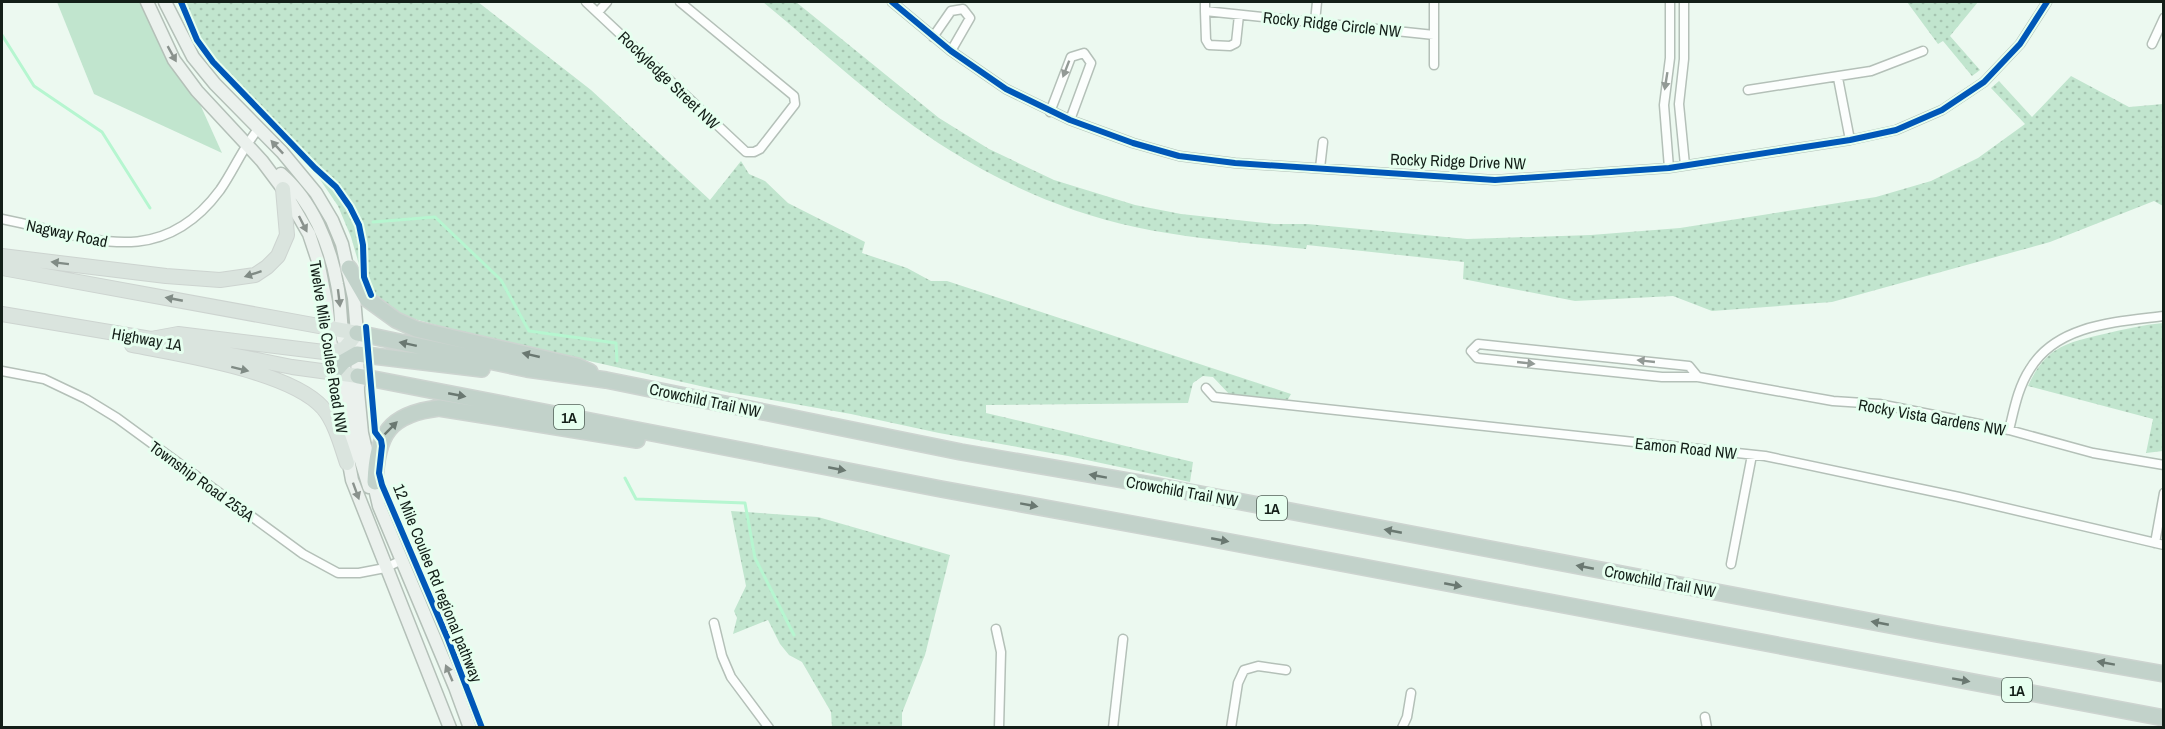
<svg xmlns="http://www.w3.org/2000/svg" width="2165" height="729" font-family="'Archivo Narrow',sans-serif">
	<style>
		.grass { fill: #c1e5ce }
		.park { fill: url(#park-dots) }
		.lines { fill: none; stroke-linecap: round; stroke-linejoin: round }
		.stream { stroke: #b6f6d0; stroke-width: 3 }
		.street-casing { stroke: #b4c0b8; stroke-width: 11 }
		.secondary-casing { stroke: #b4c0b8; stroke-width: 15 }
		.primary-casing { stroke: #cdd4d0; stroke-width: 16 }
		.highway-casing { stroke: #cdd4d0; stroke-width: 18 }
		.street { stroke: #fcfefd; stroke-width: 8 }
		.secondary { stroke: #ebf1ed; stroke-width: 12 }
		.primary { stroke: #dae4de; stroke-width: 14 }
		.highway { stroke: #c2d2ca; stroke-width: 15 }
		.cycleway-casing { stroke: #e6ffef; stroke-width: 10 }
		.cycleway { stroke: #0057b8; stroke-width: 6 }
		.oneway { fill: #8a928d }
		.oneway2 { fill: #939a96 }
		.oneway3 { fill: #808b85 }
		.oneway4 { fill: #6a7871 }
		.labels { text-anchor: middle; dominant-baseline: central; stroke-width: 6; stroke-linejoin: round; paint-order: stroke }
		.shield { fill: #e6ffef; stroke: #526258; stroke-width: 1.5 }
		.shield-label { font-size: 15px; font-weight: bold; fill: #131f18 }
		.street-label { font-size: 16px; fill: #131f18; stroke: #e6ffef }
	</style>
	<defs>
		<pattern id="park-dots" width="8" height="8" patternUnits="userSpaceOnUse" patternTransform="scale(1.5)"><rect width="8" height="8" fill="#c1e5ce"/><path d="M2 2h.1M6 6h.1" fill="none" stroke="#a5c4b0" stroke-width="1.8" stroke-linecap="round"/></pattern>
	</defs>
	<rect width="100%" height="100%" fill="#ecf9f0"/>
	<path class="grass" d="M57 2H154L222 153 94 94Z"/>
	<path class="park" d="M176 2H478L591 90 710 200 741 161 749 174 765 181 788 203 865 242 862 253 907 268 931 281H947L1291 394 1287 401 1230 395 1213 377 1203 376 1193 383 1188 403 986 405V413L1193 462 1190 482 1068 456 939 433 851 414 727 392 465 333 400 315 375 297 363 278 351 237 338 206 317 175 293 148 217 73 202 52Z
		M763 2H796L939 118 989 149 1054 180 1135 205 1181 214 1274 224H1307L1467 239 1591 235 1680 228 1876 197 1931 181 1978 158 2025 124 1991 88 1999 81 2032 117 2071 76 2129 107 2163 104V206L2154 201 2050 242 1832 302 1712 311 1673 296 1575 301 1463 279 1464 262 1307 245 1306 249C1249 243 1191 239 1135 227 1070 213 1007 186 951 151 883 109 824 52 763 2Z
		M1907 2H1978L1950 36 1980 70 1972 76 1943 41 1938 44Z
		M2163 323V451L2146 453 2153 419 2028 386C2046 347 2065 343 2104 334 2124 329 2143 325 2163 323Z
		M731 511 818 517 950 555 925 655 902 713V727H832L831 712 802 662 789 655 780 644 768 620 733 634 737 618 734 611 746 586Z"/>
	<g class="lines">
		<path class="stream" d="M2 35 34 86 102 132 150 208
			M373 222 435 217 501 280 529 331 616 343 617 361
			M625 478 636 499 745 503 755 558 794 635"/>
		<g class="street-casing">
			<path id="street" d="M586 2 746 152H754L760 149 795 104 794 96 680 2
				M892 2 951 51 1006 89 1070 120 1133 143 1179 156 1235 163 1495 180 1669 168 1850 140 1896 130 1942 110 1984 82 2020 44 2047 2
				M1205 2V11L1434 35V2
				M1684 2V59L1679 104 1685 165
				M1205 11 1206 40 1209 45 1230 46 1236 43 1239 15
				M598 12 607 2
				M1315 22 1317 2
				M933 37 951 11 963 9 970 18 951 51
				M2152 44 2164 18
				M1434 65V35
				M1838 78 1850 140
				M1748 90 1871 71 1923 51
				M1050 112 1071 57 1084 53 1091 63 1070 120
				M1320 168 1323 142
				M1669 168 1664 105 1670 58V2
				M2 219C85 235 158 274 220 190 234 170 243 147 259 128
				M2 371 44 379 86 399 117 418 303 554 338 573H359L385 568 402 560
				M1698 377 1689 366 1478 344 1471 351 1477 358 1662 377H1698L1833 401 1879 404 2009 430 2093 453 2164 465
				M1206 388 1214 397 1765 456 1959 497 2164 545
				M2009 430C2014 410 2018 387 2030 369 2057 324 2117 322 2164 316
				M2155 543 2164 493
				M1731 564 1752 455
				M714 623 722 656 731 677 769 728
				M996 629 1001 652 999 728
				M1705 717 1707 728
				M1113 728 1123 639
				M1231 728 1238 683 1244 670 1258 666 1286 670
				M1402 728 1407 717 1411 693"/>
		</g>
		<g class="secondary-casing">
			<path id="secondary" d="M147 2 174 60 197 91 262 161 283 189 309 234 318 261 326 302 337 398 352 480 450 728
				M165 2 193 57 215 84 282 152 316 193 332 220 342 244 354 298 357 333 358 392 362 433 379 506 455 687 470 728
				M281 174C312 201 330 244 337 284 341 302 340 321 343 339
				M344 367 357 448 369 487"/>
		</g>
		<g class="primary-casing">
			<path id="primary" d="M2 256 166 276 220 280 255 275 267 267 278 256 287 235 283 189
				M2 268 357 333 345 348 332 353 178 334 151 339
				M2 314 151 339 292 367 358 376
				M132 345C182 355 290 371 323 408 335 422 341 445 347 463"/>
		</g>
		<g class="highway-casing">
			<path id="highway" d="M349 268 367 299 396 320 416 329 454 338 577 366 590 372
				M357 333 527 369 606 380 961 452 1158 486 1937 634 2164 674
				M334 372 343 362 357 354 482 369
				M358 376 941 489 1203 537 2164 718
				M375 482C377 434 389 414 439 408L637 440"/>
		</g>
		<use href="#street" class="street"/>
		<use href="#secondary" class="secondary"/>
		<use href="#primary" class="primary"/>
		<use href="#highway" class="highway"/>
		<g class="cycleway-casing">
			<path id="cycleway" d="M181 2 197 40 213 62 315 168 336 187 350 207 359 225 363 245 364 277 371 295
				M892 2 951 51 1006 89 1070 120 1133 143 1179 156 1235 163 1495 180 1669 168 1850 140 1896 130 1942 110 1984 82 2020 44 2047 2
				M366 327 375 432 381 440 382 446 379 473 382 485 447 637 482 728"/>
		</g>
		<use href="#cycleway" class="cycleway"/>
	</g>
	<defs><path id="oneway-solid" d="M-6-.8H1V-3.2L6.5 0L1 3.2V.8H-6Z" transform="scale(1.5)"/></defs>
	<g class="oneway">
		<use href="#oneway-solid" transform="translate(172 54) rotate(61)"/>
		<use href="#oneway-solid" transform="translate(277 147) rotate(-133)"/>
		<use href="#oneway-solid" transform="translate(303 224) rotate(63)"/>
		<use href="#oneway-solid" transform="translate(339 298) rotate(83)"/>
		<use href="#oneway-solid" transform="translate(356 491) rotate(70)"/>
		<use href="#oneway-solid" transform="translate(449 673) rotate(-113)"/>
	</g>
	<g class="oneway2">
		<use href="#oneway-solid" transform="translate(1066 69) rotate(111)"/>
		<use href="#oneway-solid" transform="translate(1666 81) rotate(99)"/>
		<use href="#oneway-solid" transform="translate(1646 361) rotate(-174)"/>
		<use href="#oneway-solid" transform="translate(1526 363) rotate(6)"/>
	</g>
	<g class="oneway3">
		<use href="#oneway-solid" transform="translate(60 263) rotate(-173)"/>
		<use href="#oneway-solid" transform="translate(253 274) rotate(162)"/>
		<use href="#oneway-solid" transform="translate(174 299) rotate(-169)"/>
		<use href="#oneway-solid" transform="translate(240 369) rotate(14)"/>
	</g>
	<g class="oneway4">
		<use href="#oneway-solid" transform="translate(408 344) rotate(-168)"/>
		<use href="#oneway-solid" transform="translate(531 355) rotate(-167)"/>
		<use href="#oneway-solid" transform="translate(457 395) rotate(11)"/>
		<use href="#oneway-solid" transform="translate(391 428) rotate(-45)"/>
		<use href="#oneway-solid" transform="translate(837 469) rotate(11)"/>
		<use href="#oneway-solid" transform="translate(1098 476) rotate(-170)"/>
		<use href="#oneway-solid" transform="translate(1029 505) rotate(10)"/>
		<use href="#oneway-solid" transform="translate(1393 531) rotate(-169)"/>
		<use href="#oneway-solid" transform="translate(1220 540) rotate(11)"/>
		<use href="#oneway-solid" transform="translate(1585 567) rotate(-169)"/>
		<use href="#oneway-solid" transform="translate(1453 585) rotate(11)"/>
		<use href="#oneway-solid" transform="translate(1880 623) rotate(-169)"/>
		<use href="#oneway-solid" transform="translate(2106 663) rotate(-170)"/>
		<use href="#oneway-solid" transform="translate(1961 680) rotate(10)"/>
	</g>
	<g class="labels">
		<g class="shield">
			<rect x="554" y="405" width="30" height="24" rx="4.5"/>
			<rect x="1257" y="496" width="30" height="24" rx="4.5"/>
			<rect x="2002" y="678" width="30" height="24" rx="4.5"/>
		</g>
		<g class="shield-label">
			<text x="569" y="417">1A</text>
			<text x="1272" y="508">1A</text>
			<text x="2017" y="690">1A</text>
		</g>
		<g class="street-label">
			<text transform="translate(1332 24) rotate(6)">Rocky Ridge Circle NW</text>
			<text transform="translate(669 80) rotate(44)">Rockyledge Street NW</text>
			<text transform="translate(1458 161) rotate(2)">Rocky Ridge Drive NW</text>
			<text transform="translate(67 233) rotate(12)">Nagway Road</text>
			<text transform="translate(147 339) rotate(10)">Highway 1A</text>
			<text transform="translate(329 347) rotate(81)">Twelve Mile Coulee Road NW</text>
			<text transform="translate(705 400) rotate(12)">Crowchild Trail NW</text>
			<text transform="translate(1932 417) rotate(10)">Rocky Vista Gardens NW</text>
			<text transform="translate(1686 448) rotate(6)">Eamon Road NW</text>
			<text transform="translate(202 481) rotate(36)">Township Road 253A</text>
			<text transform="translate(1182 491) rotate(10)">Crowchild Trail NW</text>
			<text transform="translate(1660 581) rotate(11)">Crowchild Trail NW</text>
			<text transform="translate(438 583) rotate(68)">12 Mile Coulee Rd regional pathway</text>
		</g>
	</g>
	<rect width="2165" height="729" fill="none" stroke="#131f18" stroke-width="6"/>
</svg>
